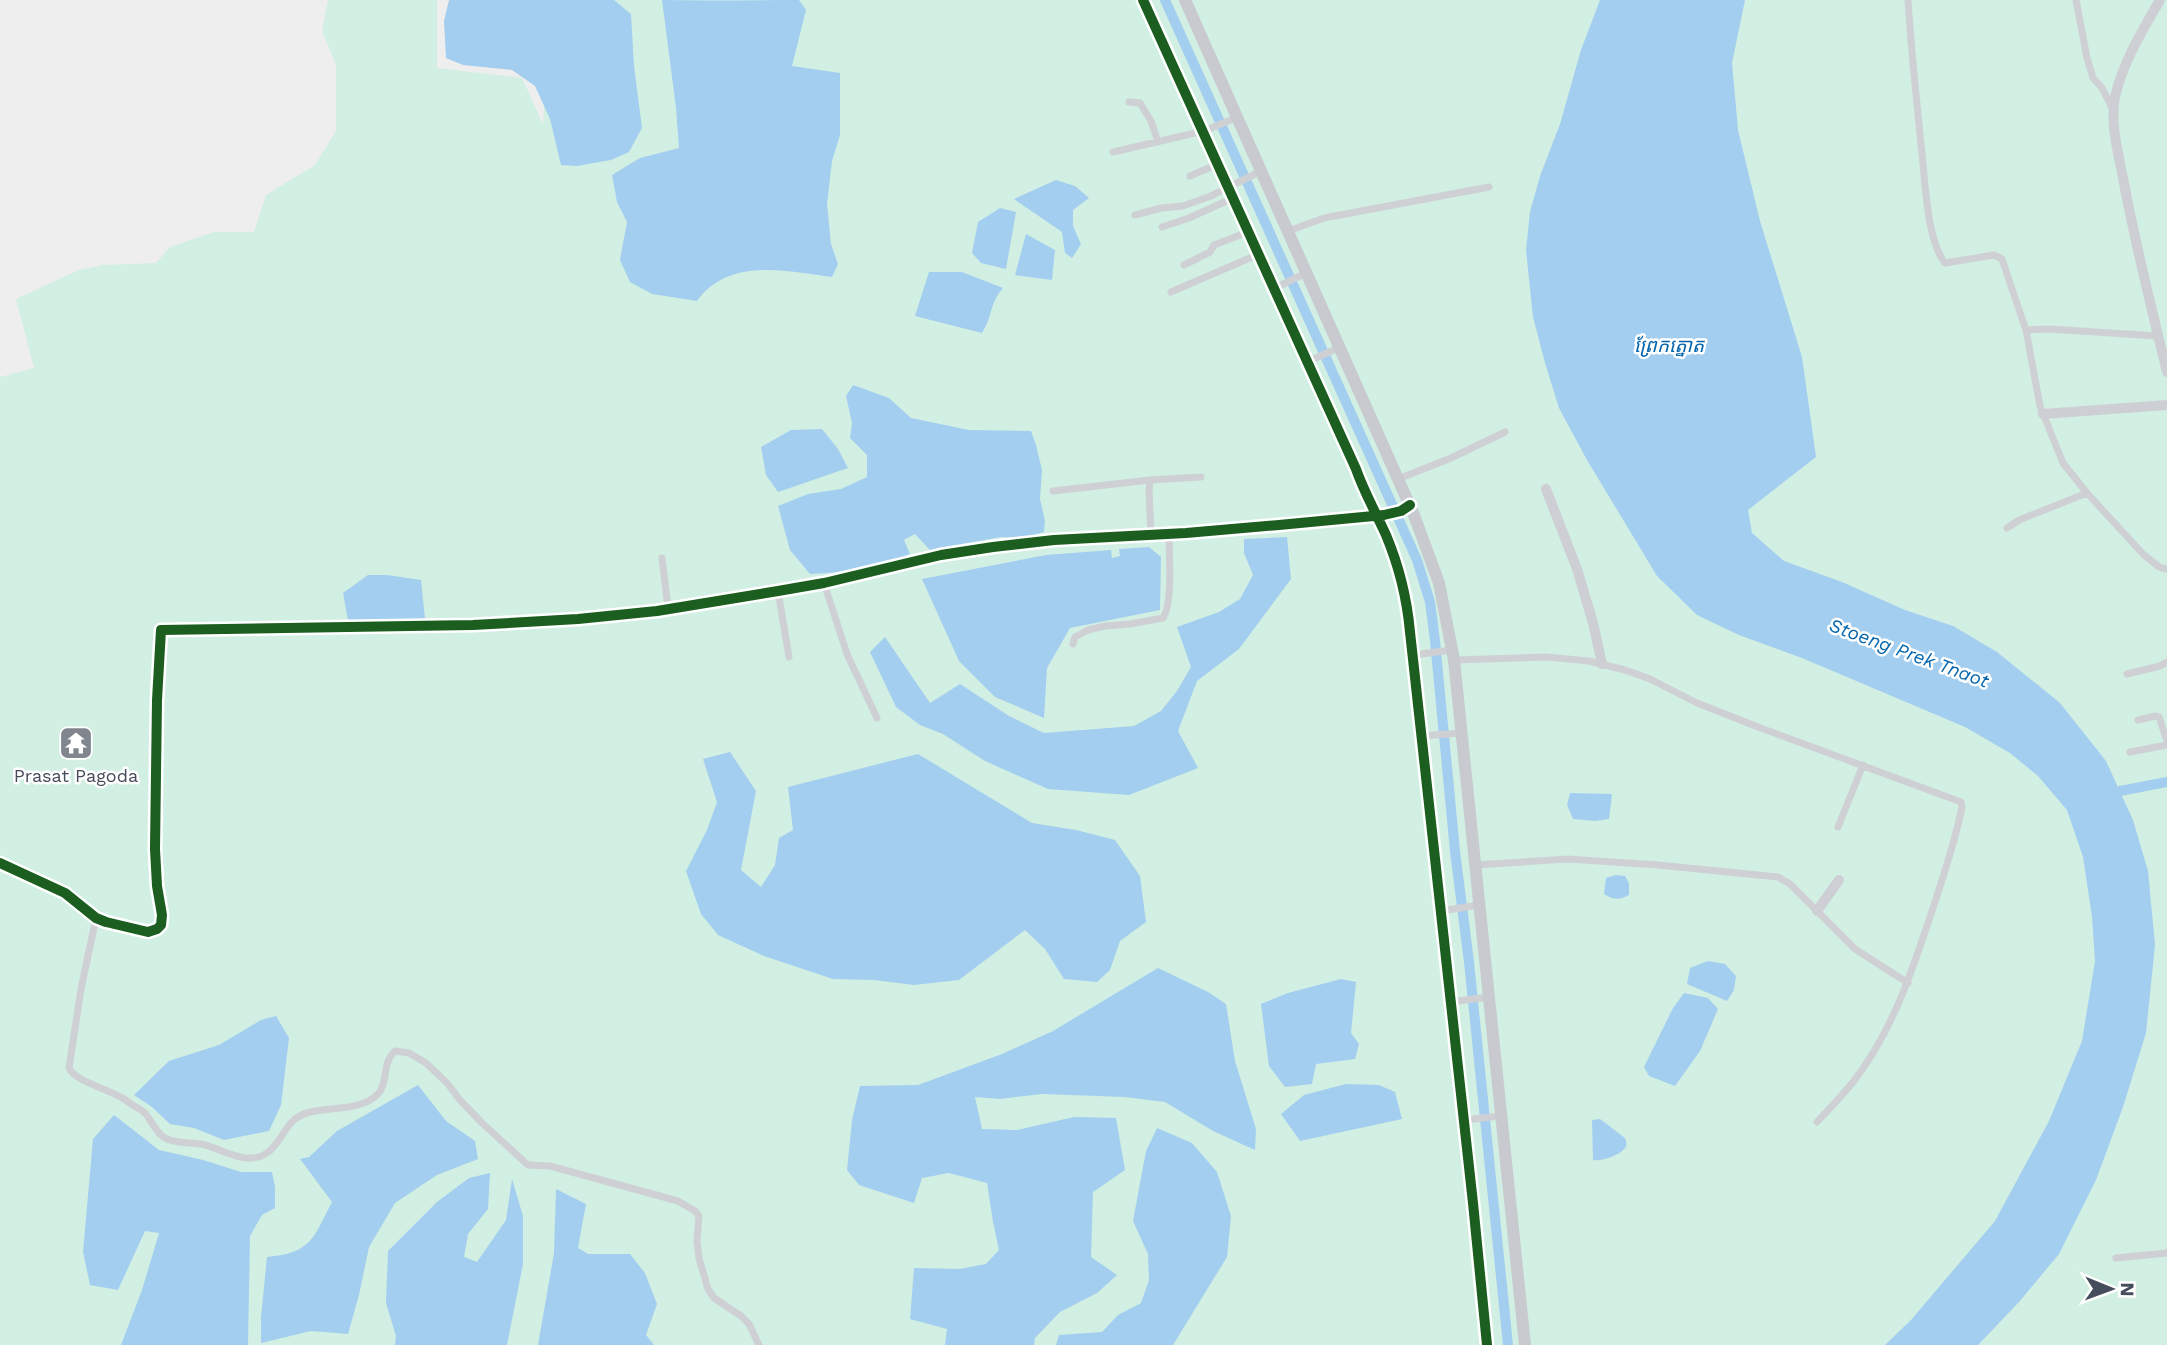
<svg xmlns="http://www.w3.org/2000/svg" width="2167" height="1345" font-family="'Work Sans','Noto Sans Khmer',sans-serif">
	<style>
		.green { fill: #d1efe3 }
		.water { fill: #a4ceef }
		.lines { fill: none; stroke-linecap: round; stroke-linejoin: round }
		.canal { stroke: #a4ceef; stroke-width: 10 }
		.street { stroke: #cfd0d4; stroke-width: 7 }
		.secondary { stroke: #cecfd4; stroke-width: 10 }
		.primary { stroke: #c8cacf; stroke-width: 12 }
		.cycleway-casing { stroke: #fff; stroke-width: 15 }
		.cycleway { stroke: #1b5e20; stroke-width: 10 }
		.labels { text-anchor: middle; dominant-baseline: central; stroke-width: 5; stroke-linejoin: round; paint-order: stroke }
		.poi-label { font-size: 18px; fill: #454c5b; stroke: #fff }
		.water-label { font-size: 19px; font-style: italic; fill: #0666ad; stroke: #fff }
	</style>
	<rect width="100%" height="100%" fill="#efeeee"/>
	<path class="green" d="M328 0H437V68L522 78 543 124 551 0H2167V1345H0V377L34 368 16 299 79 270 103 265 156 263 170 247 214 232H254L266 195 315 165 336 131V65L322 31Z"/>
	<path class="water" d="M449 0H614L631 14 634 66 642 128 629 152 611 160 577 166 561 165 550 119 535 86 512 70 463 65 446 58 444 21Z
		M662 0C707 1 753 0 799 0L806 10 792 66 840 73V135L832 161 827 204 831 244 838 264 832 277C785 271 729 257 697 301L652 294 630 282 620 260 627 222 617 202 612 175 640 158 679 148 676 108Z
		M1600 0H1745L1732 63 1738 130 1760 221 1802 357 1816 457 1748 510 1752 533 1784 561 1842 582 1905 610 1953 626 1997 652 2060 703 2106 761 2133 820 2148 871 2155 945 2146 1033 2123 1107 2096 1180 2059 1254 2019 1302 1978 1345H1885L1911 1320 1995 1221 2049 1121 2082 1041 2095 961 2092 917 2083 857 2067 810 2038 776 2010 753 1965 727 1802 658 1739 635 1697 615 1657 576 1587 460 1559 408 1545 363 1533 317 1526 250 1530 212 1540 176 1560 124 1581 50Z
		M1056 180 1075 186 1089 198 1073 210V226L1081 244 1072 258 1065 253 1062 232 1014 199Z
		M1000 208 1016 212 1006 269 981 263 972 253 978 222Z
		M1026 234 1055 250 1052 280 1015 275Z
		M929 272H962L1003 288C989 304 993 316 982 333L915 316Z
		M853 385 889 398 911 418 969 430 1031 431 1036 445 1042 470 1040 499 1045 521 1044 532 1023 538 1001 537 930 550 915 534 904 540 910 554C877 566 845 573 810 574L790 550 778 506 808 494 841 489 867 477V455L850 438 852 423 846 396Z
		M822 429 838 449 848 468 778 492 766 475 761 447 791 430Z
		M1287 537 1291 579 1239 649 1197 681 1178 731 1198 768 1129 795 1048 789 985 761 943 734 920 725 896 707 870 652 885 637 930 703 960 684 1009 716 1044 733 1134 726 1161 711 1177 691 1191 667 1177 627 1219 612 1240 599 1253 575 1244 553V539Z
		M1149 547 1161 557 1160 610 1070 628 1047 668 1044 718 995 697 959 661 922 579 1046 555 1111 550 1112 558 1120 556 1119 549Z
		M368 575H387L421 580 425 619 348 620 343 593Z
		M730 752 756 791 741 870 761 887 775 865 779 838 793 830 788 787 918 754 1032 823 1076 830 1115 840 1140 876 1146 922 1120 941 1110 970 1097 982 1064 979 1045 949 1025 930 959 980 914 985 874 980 833 979 764 956 718 935 701 914 686 871 707 830 717 802 703 759Z
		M1570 793 1612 794 1609 819 1595 821 1573 819 1567 805Z
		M1616 875 1625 876 1629 883V895C1620 900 1613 900 1604 894L1606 878Z
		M1708 961 1725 964 1736 976 1734 990 1727 1001 1687 984 1690 968Z
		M1158 968 1208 992 1226 1004 1235 1061 1256 1129 1255 1150 1213 1131 1165 1102 1125 1097 1042 1094 1000 1099 975 1097 982 1129 1017 1130 1074 1117 1116 1118 1125 1170 1093 1192 1091 1257 1117 1275 1097 1293 1060 1312 1035 1338 1034 1345H945L947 1329 910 1319 914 1268 960 1269 986 1264 999 1250 993 1222 987 1183 949 1173 922 1178 914 1203 859 1185 847 1170 852 1120 860 1086 918 1085 1002 1054 1053 1031Z
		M1341 979 1356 982 1351 1033 1359 1044 1355 1059 1316 1064 1312 1084 1285 1087 1269 1066 1261 1004 1288 993Z
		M1684 993 1708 998 1718 1009 1700 1051 1675 1086 1649 1076 1644 1067 1673 1008Z
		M276 1016 289 1038 281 1105 269 1131 224 1140 194 1128 170 1124 152 1107 134 1095 169 1061 219 1045 261 1020Z
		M1346 1084 1379 1085 1395 1092 1402 1119 1300 1141 1281 1114 1304 1095Z
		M418 1085 446 1121 475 1141 478 1159 437 1175 395 1203 369 1247 359 1295 348 1334 311 1331 261 1343V1317L267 1257C312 1253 313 1238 332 1202L300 1159 309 1157 337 1131Z
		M114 1115 159 1150 203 1160 241 1172H272L275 1187V1208L262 1215 250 1236 248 1345H121L142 1290 159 1233 145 1231 118 1290 90 1285 83 1252 93 1139Z
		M1600 1119 1625 1138C1626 1142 1628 1145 1624 1149 1620 1155 1600 1162 1593 1160L1592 1120Z
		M1157 1128 1192 1143 1217 1172 1231 1216 1227 1257 1173 1345H1056L1059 1335 1102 1332 1118 1315 1141 1303 1149 1280 1148 1254 1133 1221 1146 1151Z
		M490 1173 488 1209 468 1234 464 1257 477 1262 506 1220 512 1179 523 1216V1264L507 1345H395L396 1336 386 1303 388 1251 437 1202 469 1178Z
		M556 1189 586 1204 578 1248 588 1254H630L645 1273 657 1304 646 1335 654 1345H538L554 1253Z"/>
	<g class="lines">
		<path class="canal" d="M1165 0 1417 560 1430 602 1435 641 1455 851 1469 962 1508 1345
			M2120 791 2167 782"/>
		<path class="street" d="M1143 0 1356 469C1364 492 1376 513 1386 535 1399 566 1407 599 1410 632L1473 1203 1487 1345
			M1908 0C1911 48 1916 96 1921 144 1925 175 1926 240 1945 263L1994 255 2002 259 2026 330 2040 406 2063 463 2087 493 2143 554 2159 567 2167 569
			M2076 0 2087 58 2093 78 2102 88 2113 110
			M1129 102 1140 103 1151 121 1158 142
			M1113 152 1204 131 1238 117
			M1190 176 1218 164
			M1135 215 1161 208 1183 206 1211 196 1261 171
			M1162 227 1189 218 1233 198
			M1288 231 1324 218 1489 187
			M1184 265 1210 252 1214 245 1248 232
			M1273 289 1306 273
			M1171 292 1259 254
			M2026 330 2049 329 2158 336
			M1307 362 1340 347
			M1398 479 1451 458 1505 432
			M1150 480 1201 477
			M1053 491 1150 480 1149 491 1151 534
			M2007 528 2019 520 2087 493
			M662 558 668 608
			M824 583 847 654 877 718
			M778 591 789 657
			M1073 644 1075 637 1088 630 1105 626 1130 624 1163 618C1173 603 1169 554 1169 534
			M1413 655 1452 650
			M1454 660 1546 657 1589 661 1625 670 1650 679 1697 703 1758 727 1961 802 1962 807C1955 843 1943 877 1932 911 1912 971 1893 1031 1853 1082 1842 1096 1829 1109 1817 1122
			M2127 674 2160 666 2167 662
			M2138 720 2155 716 2159 717 2167 741
			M1422 736 1461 733
			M2130 752 2167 745
			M1838 827 1863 765
			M0 863 65 893 96 918 106 922 148 932 157 929 161 925 162 915 157 886 155 849 157 700 161 630 473 625 578 619 657 611 778 591 824 583 941 555 993 547 1054 540 1186 533 1279 525 1384 515 1401 511 1410 505
			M1475 865 1568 859 1658 865 1778 877 1790 884 1855 949 1908 983
			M1441 911 1479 905
			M96 918 81 989 69 1068C76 1083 112 1089 127 1101 133 1106 140 1109 145 1113 152 1121 155 1132 165 1138 175 1144 190 1142 201 1144 221 1148 247 1167 267 1153 284 1141 285 1119 307 1113 329 1106 360 1112 378 1094 389 1082 381 1064 395 1051L409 1053 426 1063 448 1084 459 1099 483 1124 528 1165 550 1166 678 1201 695 1211 699 1216 697 1241 699 1258 708 1289 714 1298 741 1316 749 1324 759 1345
			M1451 1002 1489 997
			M1464 1120 1501 1116
			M2116 1258 2167 1253"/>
		<path class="secondary" d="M2160 0C2142 31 2123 62 2115 97 2110 123 2118 152 2123 178 2135 243 2151 307 2167 372
			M2043 414 2167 405
			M1546 489 1577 569 1593 623 1602 664
			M1817 911 1839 880"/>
		<path class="primary" d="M1185 0 1414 515 1439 583 1454 660 1525 1345"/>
		<g class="cycleway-casing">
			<path id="cycleway" d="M1143 0 1356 469C1364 492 1376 513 1386 535 1399 566 1407 599 1410 632L1473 1203 1487 1345
				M0 863 65 893 96 918 106 922 148 932 157 929 161 925 162 915 157 886 155 849 157 700 161 630 473 625 578 619 657 611 778 591 824 583 941 555 993 547 1054 540 1186 533 1279 525 1384 515 1401 511 1410 505"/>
		</g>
		<use href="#cycleway" class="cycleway"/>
	</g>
	<defs>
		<g id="temple-square" transform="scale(1.75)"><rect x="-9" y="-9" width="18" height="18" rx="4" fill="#80858e" stroke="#fff"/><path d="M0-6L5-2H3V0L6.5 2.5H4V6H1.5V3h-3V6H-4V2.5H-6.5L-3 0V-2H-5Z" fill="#fff"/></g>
	</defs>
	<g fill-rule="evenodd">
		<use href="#temple-square" x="76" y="743"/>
	</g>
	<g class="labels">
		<g class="poi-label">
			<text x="76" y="775">Prasat Pagoda</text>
		</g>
		<g class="water-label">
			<text x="1669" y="345">ព្រែកត្នោត</text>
			<text transform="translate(1909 653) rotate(20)">Stoeng Prek Tnaot</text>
		</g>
	</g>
	<g transform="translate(2111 1289) rotate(91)" stroke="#ffffff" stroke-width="5" paint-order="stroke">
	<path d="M0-5L12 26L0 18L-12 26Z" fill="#454c5b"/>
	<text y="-10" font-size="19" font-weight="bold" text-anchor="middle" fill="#454c5b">N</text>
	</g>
</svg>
